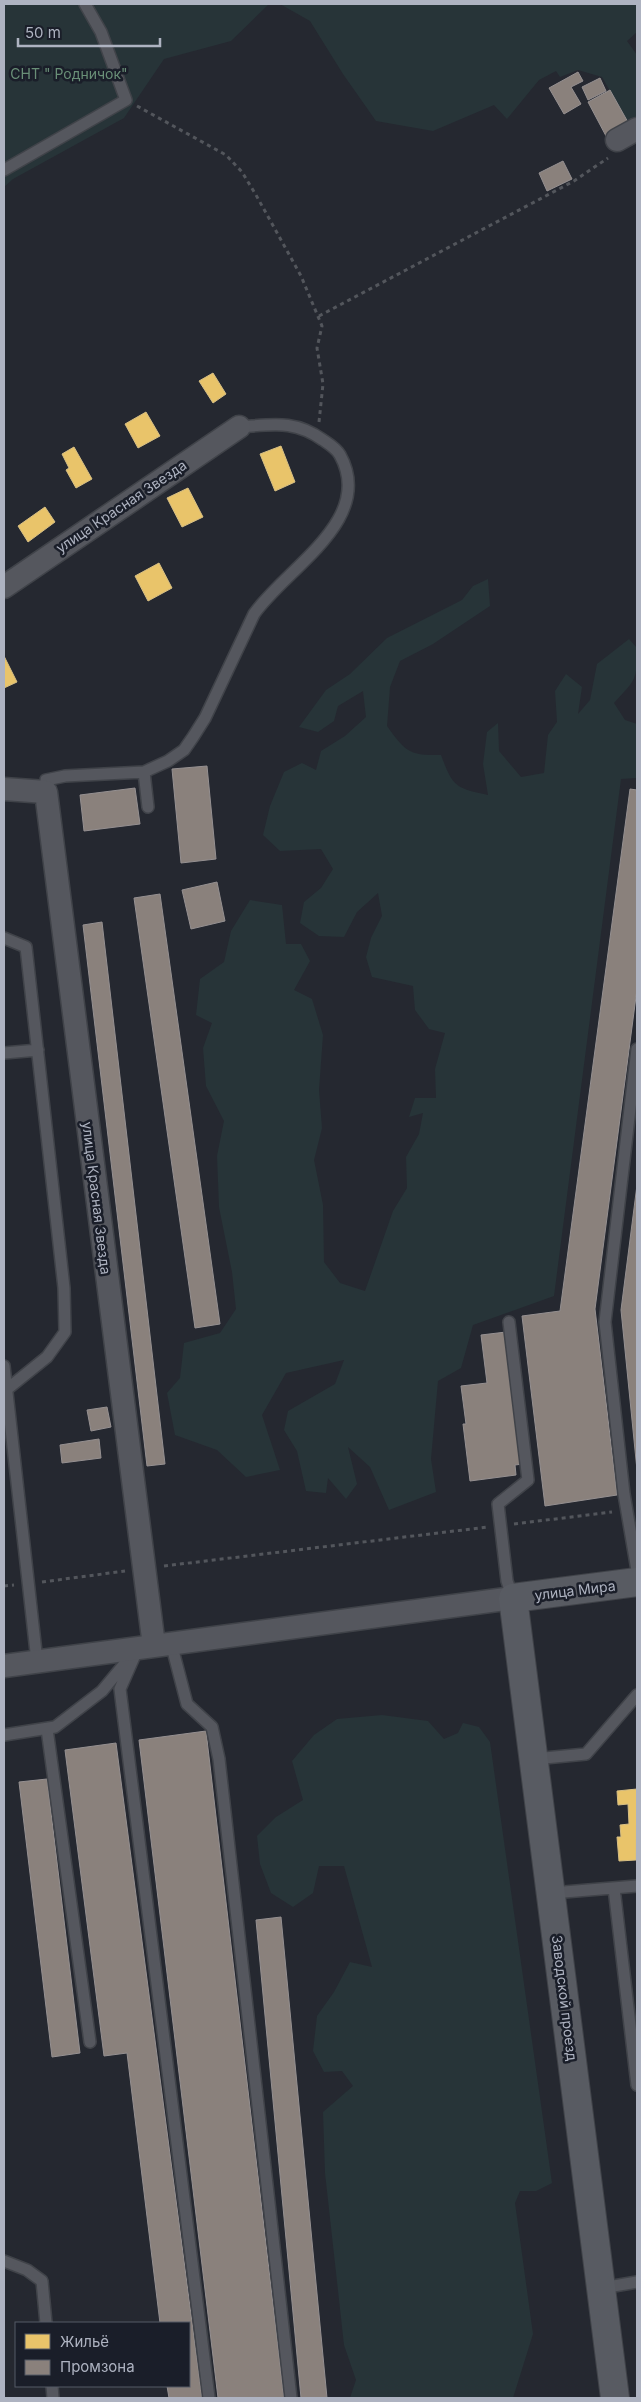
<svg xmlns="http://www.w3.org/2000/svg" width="641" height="2402" font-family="Inter,sans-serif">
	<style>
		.green { fill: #273438 }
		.homes { fill: #e9c46a; stroke: #d7bf84 }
		.industry { fill: #8a817c; stroke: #959091 }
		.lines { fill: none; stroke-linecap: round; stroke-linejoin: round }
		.service-casing { stroke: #404349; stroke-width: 14 }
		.minor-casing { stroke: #404349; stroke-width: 25 }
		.secondary-casing { stroke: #404349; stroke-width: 30 }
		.path { stroke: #53565c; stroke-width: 3; stroke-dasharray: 4 4; stroke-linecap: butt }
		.service { stroke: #55575e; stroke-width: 11 }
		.minor { stroke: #55575e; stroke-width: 22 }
		.secondary { stroke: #585b62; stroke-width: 28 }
		.labels { text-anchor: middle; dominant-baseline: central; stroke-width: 5; stroke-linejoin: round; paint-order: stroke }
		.park-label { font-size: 14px; fill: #698f77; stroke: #1a1e29 }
		.street-label { font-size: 14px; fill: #aeb3c1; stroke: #1a1e29 }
	</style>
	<rect width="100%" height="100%" fill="#252830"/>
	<path class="green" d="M4 4H269L231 41 164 59 124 118 13 179 4 187Z
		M280 4H637V32L627 41 637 55V118L629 124 602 77 578 70 560 77 556 71 539 80 507 119 494 105 433 131 376 121 343 74 310 21Z
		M488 579 490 606 433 644 400 661 390 687 387 726C405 751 409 756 441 755 453 787 455 788 488 795L483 764 487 732 498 723 499 751 521 777 544 773 548 735 557 722 555 691 566 674 582 687 578 714 590 700 597 664 629 639 637 648C637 681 636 679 614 703L625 720 637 724V778L621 779 554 1296 473 1325 461 1368 438 1381 431 1459 436 1492 389 1510 370 1467 348 1447 357 1484 346 1499 328 1478 326 1493 306 1491 297 1451 284 1430 288 1411 335 1384 344 1360 286 1373 262 1415 280 1470 246 1477 217 1450 175 1435 167 1393 180 1378 184 1343 220 1333 236 1309 232 1272 219 1207 217 1156 224 1121 206 1086 203 1048 212 1023 196 1015 200 979 224 962 231 931 250 900 282 905 286 944H301L310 961 294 990 312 999 323 1035 319 1090 322 1128 314 1160 323 1205 324 1262 340 1283 365 1291 393 1211 407 1188 406 1157 419 1134 423 1113 409 1117 415 1098H436L435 1069 445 1033 429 1029 415 1010 413 986 372 977 366 957 371 938 382 916 378 893 357 912 344 937 319 936 300 923 304 902 321 888 333 869 321 849 280 851 263 835 270 806 284 772 302 763 316 770 321 751 345 736 366 717 363 691 338 706 334 721 318 732 299 727 326 690 350 674 387 638 462 600 473 586Z
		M382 1715 428 1721 444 1739 458 1733 463 1723 479 1727 490 1742 552 2183 536 2191H520L515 2203 533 2334 513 2398H350L356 2380 344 2345 325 2173 323 2112 353 2086 342 2071 324 2072 313 2051 317 2016 334 1992 350 1962 372 1967 344 1866H319L313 1893 293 1907 271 1893 260 1864 257 1836 276 1817 303 1800 292 1761 314 1735 337 1719Z"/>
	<path class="homes" d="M213 373 226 394 213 403 199 381Z
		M146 412 160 436 138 448 125 424Z
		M281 446 295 482 275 491 260 454Z
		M74 447 92 479 76 488 66 470 69 468 62 454Z
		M188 488 203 517 182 527 167 498Z
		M45 507 55 522 28 542 18 526Z
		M159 563 172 588 148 601 135 576Z
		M4 656 17 682 4 688Z
		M637 1789 636 1860 619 1861 617 1837H621L620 1825 629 1824 628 1804 618 1805 617 1791Z"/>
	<path class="industry" d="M578 72 583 81 571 87 581 104 564 114 549 88Z
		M600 78 606 91 588 100 582 87Z
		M610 90 629 124 606 136 588 102Z
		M563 161 572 179 547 191 539 173Z
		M207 766 216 859 181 863 172 769Z
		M135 788 140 824 84 831 80 795Z
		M630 789 637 790V989L595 1309 617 1495 545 1506 522 1316 560 1311Z
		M217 882 225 921 191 929 182 890Z
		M160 894 220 1324 195 1328 134 898Z
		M102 922 165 1464 147 1466 83 925Z
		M637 1185V1470L621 1310Z
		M506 1332 523 1464 515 1465 516 1475 470 1481 463 1424H466L461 1386 487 1383 481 1335Z
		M107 1407 111 1427 91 1431 87 1410Z
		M99 1439 101 1458 62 1463 60 1445Z
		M206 1731 284 2398H218L139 1740Z
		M116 1743 202 2398H169L167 2386H189V2323H160L127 2053 104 2056 65 1750Z
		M47 1779 80 2053 52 2057 19 1782Z
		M281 1917 327 2398H301L256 1920Z"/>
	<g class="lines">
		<g class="service-casing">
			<path id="service" d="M4 170 126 100 101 32 85 4
				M144 772 168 761 184 750 193 737 205 718 254 614C286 568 376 520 340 455 336 448 329 444 323 440 294 419 271 425 239 427
				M46 792V780L65 776 144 772 148 807
				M4 938 26 947 64 1288 65 1332 47 1357 6 1390
				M637 1049 605 1322 624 1494 637 1570
				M4 1053 38 1050
				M509 1322 528 1480 498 1504 507 1581 513 1598
				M4 1366 37 1661
				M171 1643 187 1704 212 1727 219 1759 291 2398
				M138 1648 120 1689 209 2398
				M47 1729 90 2042
				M4 1735 55 1727 102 1691 127 1661
				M534 1759 586 1754 637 1695
				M614 1888 637 2085
				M552 1893 637 1886
				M4 2261 27 2270 42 2281 46 2323
				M602 2288 637 2282
				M52 2386 53 2398"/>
		</g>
		<g class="minor-casing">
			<path id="minor" d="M617 140 637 129
				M4 587 239 427
				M4 789 46 792 154 1646
				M4 1666 513 1598"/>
		</g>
		<g class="secondary-casing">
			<path id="secondary" d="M615 2398 513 1598 637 1582"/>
		</g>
		<path class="path" d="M137 106 226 155 242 172 256 195 301 276 322 326 317 348 323 384 319 422
			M319 316 574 181 608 158
			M514 1524 612 1512
			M164 1566 488 1527
			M42 1582 125 1571
			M4 1586 14 1585"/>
		<use href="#service" class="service"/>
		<use href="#minor" class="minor"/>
		<use href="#secondary" class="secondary"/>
	</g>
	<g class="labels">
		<g class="park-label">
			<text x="69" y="73">СНТ " Родничок"</text>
		</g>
		<g class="street-label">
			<text transform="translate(121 506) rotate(-34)">улица Красная Звезда</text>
			<text transform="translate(97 1198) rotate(83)">улица Красная Звезда</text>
			<text transform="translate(575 1590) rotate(-7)">улица Мира</text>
			<text transform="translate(565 1998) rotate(83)">Заводской проезд</text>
		</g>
	</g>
	<rect width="641" height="2402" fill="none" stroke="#aeb3c1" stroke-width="10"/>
	<rect x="15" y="2322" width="175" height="65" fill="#1a1e29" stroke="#555a66"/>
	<rect x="25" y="2334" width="25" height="15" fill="#e9c46a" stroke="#555a66"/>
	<text x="60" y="2347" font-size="15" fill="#aeb3c1">Жильё</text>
	<rect x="25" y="2360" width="25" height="15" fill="#8a817c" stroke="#555a66"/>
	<text x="60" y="2372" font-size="15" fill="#aeb3c1">Промзона</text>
	<path d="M18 38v8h142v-8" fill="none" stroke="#aeb3c1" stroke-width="2.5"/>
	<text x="25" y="38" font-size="15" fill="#aeb3c1" stroke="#1a1e29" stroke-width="4" paint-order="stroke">50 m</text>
</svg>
